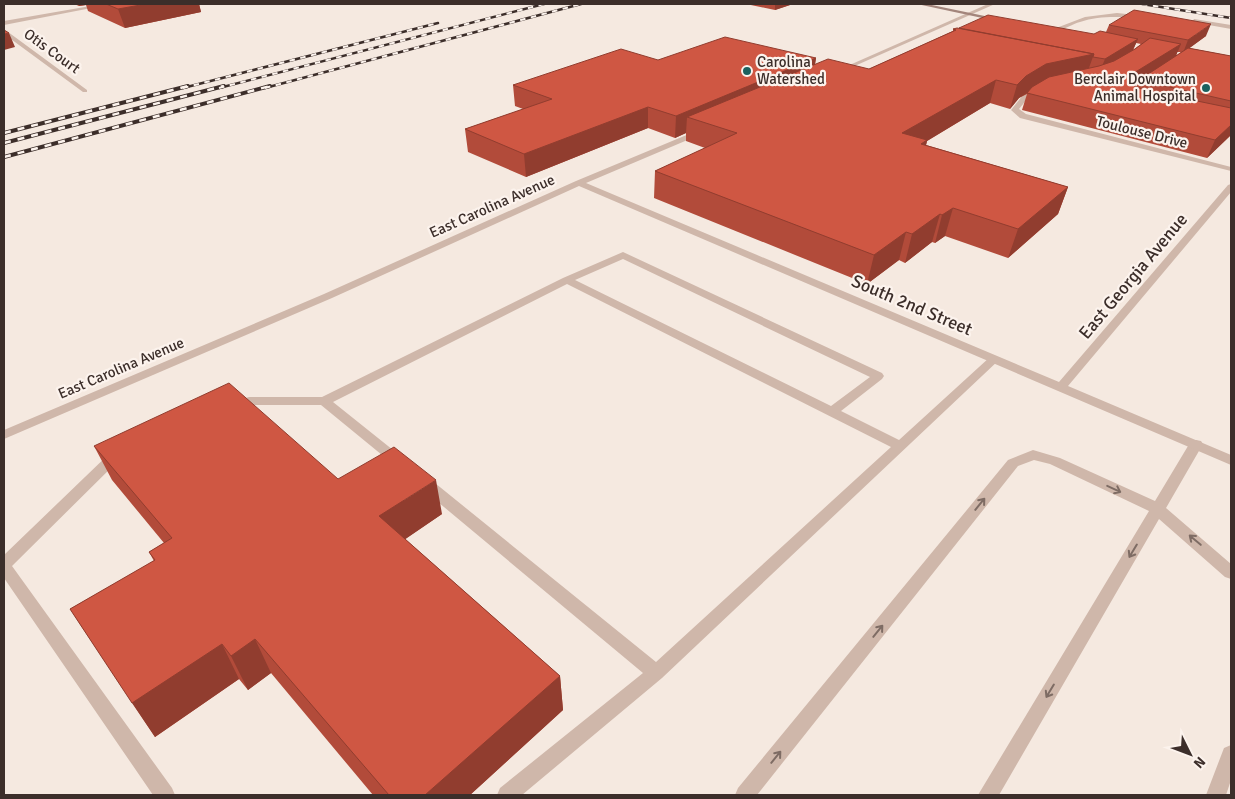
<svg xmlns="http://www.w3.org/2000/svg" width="1235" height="799" font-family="Signika,sans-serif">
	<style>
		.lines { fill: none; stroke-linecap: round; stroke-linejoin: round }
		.lane { fill: #cfb7aa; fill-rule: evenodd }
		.street { fill: #cfb7aa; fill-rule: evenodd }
		.secondary { fill: #a3857b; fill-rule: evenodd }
		.rail-far1-casing { stroke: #3c2e2a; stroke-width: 2.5 }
		.rail-casing { stroke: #3c2e2a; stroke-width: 4 }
		.rail-far1 { stroke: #fcf3ed; stroke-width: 2; stroke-dasharray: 5.5; stroke-linecap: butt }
		.rail { stroke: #fcf3ed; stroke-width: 2.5; stroke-dasharray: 7; stroke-linecap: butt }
		.wall { fill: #b24b3a; fill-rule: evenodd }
		.shaded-wall { fill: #913d2f }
		.building { fill: #cf5743; stroke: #913d2f }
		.oneway { stroke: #7e6c64 }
		.poi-dot { fill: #1b615f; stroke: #fcf3ed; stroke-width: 2 }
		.labels { text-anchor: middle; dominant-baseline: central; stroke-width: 4.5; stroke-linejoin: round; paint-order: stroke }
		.far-street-label { font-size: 15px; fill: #3c2e2a; stroke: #fcf3ed }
		.far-poi-label { font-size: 15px; fill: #3c2e2a; stroke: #fcf3ed; text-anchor: start }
		.street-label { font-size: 18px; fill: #3c2e2a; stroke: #fcf3ed }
	</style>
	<rect width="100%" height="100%" fill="#f5e9e0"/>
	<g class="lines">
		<path class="lane" d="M1117 13 1145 16 1142 18C1121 17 1100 15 1080 22 1072 24 1058 34 1051 30L1085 17Z
			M1194 19 1231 25V29L1192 22Z
			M623 252 882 373 884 376 882 379 841 411 899 440 990 357H998L1000 359 662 678 522 795H497L500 788 643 673 420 487 418 483 420 479H430L656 662 891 447 567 284 333 402 403 458 405 461 403 464H393L321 405H250L234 410 228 406 230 403 249 397H322L563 278ZM623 259 870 377 831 406 575 280Z
			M1196 440 1201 441 1203 444 1166 508 1231 564V579L1225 577 1159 519 999 795H978L1149 511 1050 464 1034 460 1018 466 757 795H735L738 788 1008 460 1033 450 1060 458 1155 501 1191 441Z
			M117 449 122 451 124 454 122 457 12 566 172 788 175 795H153L4 578V555L112 451Z
			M1231 745V780L1226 795H1206L1224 748Z"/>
		<path class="street" d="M102 4H112L4 25V21Z
			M988 4H995L841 72 836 71Z
			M4 29 87 90V92H83L4 34Z
			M1038 88 1043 89 1028 98 1019 109 1026 114 1231 167V171L1020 118 1011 110 1023 95Z
			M701 129H704V133L586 183 1059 382 1228 185 1231 184V192L1068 386 1231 455V465L579 186 332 298 4 439V430L324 294 576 181Z"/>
		<path class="secondary" d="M917 4H927L1004 20 1001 22Z"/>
		<g class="rail-far1-casing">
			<path id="rail-far1" d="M1142 4 1231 18
				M183 88 438 23
				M219 88 544 4
				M265 88 581 4"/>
		</g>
		<g class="rail-casing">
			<path id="rail" d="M4 133 188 86
				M4 143 224 86
				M4 157 270 86"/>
		</g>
		<use href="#rail-far1" class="rail-far1"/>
		<use href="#rail" class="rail"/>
	</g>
	<path class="wall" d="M74 4H199L201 12 125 28 88 11 86 5 79 6Z
		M746 4H793L775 10Z
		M1109 25 1206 36 1189 48 1231 56V135L1207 158 1022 110 1027 94 1019 98 1010 109 990 103 927 141 926 145 1068 187 1058 214 1008 258 945 236 935 243 932 242 905 263 899 260 867 284 654 198 655 171 705 148 686 141V133L675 138 648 128 526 177 468 152 465 129 523 109 515 106 513 85 658 60 816 58 815 64 869 69 953 31V29L1094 34 1106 32ZM1136 43 1141 44 1133 50ZM1177 52H1181L1176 56ZM1138 82 1137 86 1133 85Z
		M94 446 338 479 442 514 405 539 560 676 563 710 470 795H373L271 673 248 690 239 679 155 737 70 609 154 561 149 552 164 543 112 480Z"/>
	<path class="shaded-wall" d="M78 4H86V5L79 6Z
		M146 4H199L201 12 125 28 118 9Z
		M775 4H793L775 10Z
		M1211 24 1206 36 1183 53 1188 40Z
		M9 33 15 47 4 50V34Z
		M1138 39 1133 50 1100 71 1105 59Z
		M1181 44 1175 58 1139 80 1138 82 1123 91 1129 76Z
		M1094 54 1086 76 1039 86 1019 98 1010 109 1017 85 1026 76 1046 64Z
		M816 58 813 77 687 117 686 133 675 138 676 116Z
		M996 80 990 103 927 141 921 166 902 133Z
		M648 107V128L526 177 524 154Z
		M1231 125V135L1207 158 1215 140Z
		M1068 187 1058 214 1008 258 1018 229Z
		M953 208 945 236 935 243 942 215Z
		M940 214 932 242 905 263 912 234Z
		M906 232 899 260 867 284 874 255Z
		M436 480 442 514 388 551 379 516Z
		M255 639 271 673 248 690 231 656Z
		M222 644 239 679 155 737 132 703Z
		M560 676 563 710 470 795H425Z"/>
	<path class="building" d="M106 4H146L118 9Z
		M1134 10 1211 24 1188 40 1109 25Z
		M988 15 1094 34 1100 31 1138 39 1105 59 1093 57 1094 54 959 28Z
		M957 28 1094 54 1046 64 1026 76 1017 85 996 80 902 133 927 140 921 144 1068 187 1018 229 953 208 942 215 940 214 912 234 906 232 874 255 655 171 737 133 687 117 828 59 869 69 956 30 953 29Z
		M4 30 9 33 4 34Z
		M725 37 816 58 676 116 648 107 524 154 465 129 552 99 513 85 621 49 658 60Z
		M1150 38 1181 44 1129 76 1128 83 1144 90 1231 108V125L1215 140 1027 93 1032 87 1049 77 1099 66 1114 61 1135 49Z
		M1188 48 1231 56V101L1139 80Z
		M229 383 338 479 394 447 436 480 379 516 560 676 425 795H389L255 639 231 656 222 644 132 703 70 609 155 560 149 552 172 538 94 446Z"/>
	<defs><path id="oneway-shaft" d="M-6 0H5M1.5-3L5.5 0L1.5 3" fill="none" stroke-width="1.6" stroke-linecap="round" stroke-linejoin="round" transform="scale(1.25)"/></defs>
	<g class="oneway">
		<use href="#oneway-shaft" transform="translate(1114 489) rotate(25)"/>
		<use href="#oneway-shaft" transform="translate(980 504) rotate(-51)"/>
		<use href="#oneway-shaft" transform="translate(1195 540) rotate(-140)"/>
		<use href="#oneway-shaft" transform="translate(1133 551) rotate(121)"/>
		<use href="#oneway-shaft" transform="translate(878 631) rotate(-51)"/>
		<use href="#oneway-shaft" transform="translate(1050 691) rotate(121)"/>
		<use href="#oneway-shaft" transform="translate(776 757) rotate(-51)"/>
	</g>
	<g class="poi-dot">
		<circle cx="747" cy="71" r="5"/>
		<circle cx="1206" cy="88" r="5"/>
	</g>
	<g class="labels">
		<g class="far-street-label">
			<text transform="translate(52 51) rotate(36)">Otis Court</text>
			<text transform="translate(1142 132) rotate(14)">Toulouse Drive</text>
			<text transform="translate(492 206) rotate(-24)">East Carolina Avenue</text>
			<text transform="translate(121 368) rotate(-23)">East Carolina Avenue</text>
		</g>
		<g class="far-poi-label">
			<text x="757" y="62">Carolina<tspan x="757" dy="17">Watershed</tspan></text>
			<text x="1196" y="79" text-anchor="end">Berclair Downtown<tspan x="1196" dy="17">Animal Hospital</tspan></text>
		</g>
		<g class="street-label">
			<text transform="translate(1133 276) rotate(-50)">East Georgia Avenue</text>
			<text transform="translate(912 305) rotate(23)">South 2nd Street</text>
		</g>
	</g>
	<rect width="1235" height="799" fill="none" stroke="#3c2e2a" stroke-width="10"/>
	<g transform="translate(1190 754) rotate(132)" stroke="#fcf3ed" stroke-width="4" paint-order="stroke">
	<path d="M0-4L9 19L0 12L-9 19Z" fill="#3c2e2a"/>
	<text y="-8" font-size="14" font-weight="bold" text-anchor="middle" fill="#3c2e2a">N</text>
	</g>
</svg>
